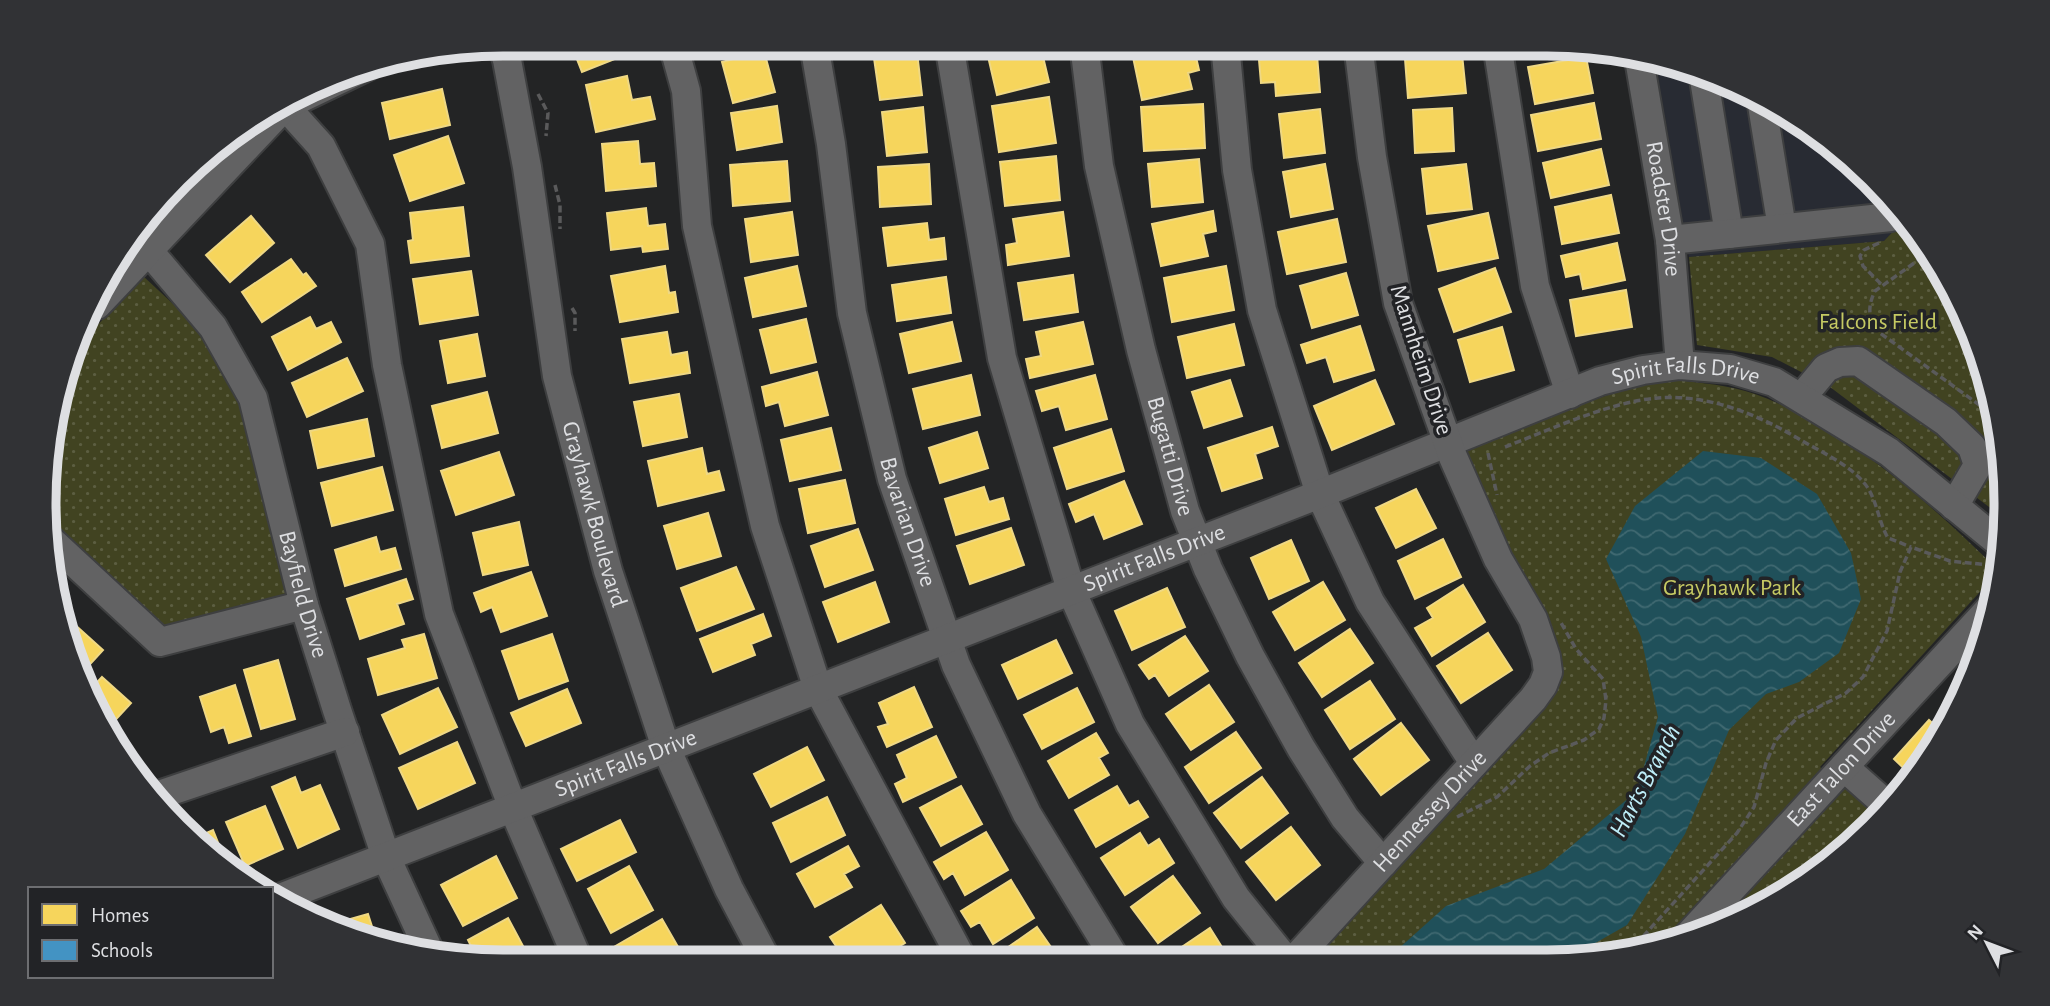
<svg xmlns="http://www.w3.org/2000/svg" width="2050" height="1006" font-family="'Alegreya Sans',sans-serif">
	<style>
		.built { fill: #282b33 }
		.park { fill: url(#park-dots) }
		.water { fill: url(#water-waves) }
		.homes { fill: #f6d55c; stroke: #efd884; stroke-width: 2 }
		.schools { fill: #4393c3; stroke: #72aacc; stroke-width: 2 }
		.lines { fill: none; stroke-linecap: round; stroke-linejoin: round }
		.minor-casing { stroke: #3e3f40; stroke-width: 32 }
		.path { stroke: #5a5a5b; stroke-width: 3.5; stroke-dasharray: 7 3.5; stroke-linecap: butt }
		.minor { stroke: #626263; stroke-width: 28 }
		.labels { text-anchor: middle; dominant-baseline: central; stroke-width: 7; stroke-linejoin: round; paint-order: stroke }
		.street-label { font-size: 24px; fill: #dedfe2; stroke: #222326 }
		.park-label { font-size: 24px; fill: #c5c963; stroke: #222326 }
		.water-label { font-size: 26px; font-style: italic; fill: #beedf8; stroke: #222326 }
		.rim { fill: none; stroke: #dedfe2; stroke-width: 9 }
	</style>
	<defs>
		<pattern id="park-dots" width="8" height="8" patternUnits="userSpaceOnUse" patternTransform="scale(1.75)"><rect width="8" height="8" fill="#414321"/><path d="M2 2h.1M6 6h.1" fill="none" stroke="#5c5e41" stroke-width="1.8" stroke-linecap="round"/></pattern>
		<pattern id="water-waves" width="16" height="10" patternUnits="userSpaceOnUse" patternTransform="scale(1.75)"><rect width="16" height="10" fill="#20505a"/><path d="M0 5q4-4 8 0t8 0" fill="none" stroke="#406971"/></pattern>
	</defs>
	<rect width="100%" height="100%" fill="#232425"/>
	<path class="built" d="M1655 58 1723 79 1802 121 1872 179 1905 219 1884 241 1689 257Z"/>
	<path class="park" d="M1905 219 1929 248 1971 328 1997 414 2006 503 2005 519 1830 387 1772 357 1697 345 1689 257 1884 241Z
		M143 276 185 315 213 352 239 395 289 597 167 633 49 524 53 413 82 342Z
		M1676 380C1702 383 1729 385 1755 394 1844 426 1932 505 1999 571L1820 767 1878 815 1827 867 1723 927 1607 958 1310 959 1554 687 1463 447 1633 386Z"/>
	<path class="water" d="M1703 451 1761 458 1817 494 1851 553 1861 599 1839 653 1799 682 1766 694 1729 730 1685 834 1627 925 1569 958 1387 959 1446 906 1544 869 1637 791 1658 717 1641 637 1606 559 1635 506Z"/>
	<path class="homes" d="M571 44H621L625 55 582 72Z
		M708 44H733L711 52Z
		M1022 44H1040L1049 82 997 95 987 52Z
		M1193 44 1199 70 1188 73 1192 89 1142 100 1133 57Z
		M1523 44H1547L1583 47 1526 58Z
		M764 51 775 92 733 103 722 62Z
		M917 52 922 95 880 100 874 58Z
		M1462 54 1466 93 1408 98 1405 59Z
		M1317 55 1320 92 1276 96 1275 82 1261 83 1259 60Z
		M1586 57 1593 93 1535 104 1528 67Z
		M627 76 632 100 650 97 655 119 596 132 586 85Z
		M442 89 450 125 390 139 382 103Z
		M1049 97 1056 143 999 152 992 106Z
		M1594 103 1601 139 1538 151 1531 115Z
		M1203 104 1205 148 1144 151 1141 107Z
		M777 106 782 142 737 150 731 113Z
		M923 107 927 152 887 156 882 112Z
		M1452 108 1454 151 1415 153 1413 110Z
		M1320 109 1325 153 1284 158 1279 114Z
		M448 136 464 183 410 201 394 155Z
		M638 141 640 164 654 163 656 186 606 191 602 144Z
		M1601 149 1609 185 1551 198 1543 163Z
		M1056 156 1060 200 1005 206 1000 162Z
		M1199 159 1203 202 1152 207 1148 164Z
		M787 161 790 201 733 206 730 165Z
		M929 164 931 204 880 207 878 167Z
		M1325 164 1333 209 1291 217 1283 172Z
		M1466 164 1472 209 1427 214 1422 169Z
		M1611 195 1619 233 1562 244 1555 207Z
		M463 207 469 256 411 263 408 241 413 240 410 213Z
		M646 208 648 226 665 224 668 249 643 252 642 246 611 250 607 213Z
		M1213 211 1216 231 1203 234 1208 256 1161 266 1152 224Z
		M792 212 798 255 751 262 745 219Z
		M1063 212 1069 256 1008 265 1006 245 1017 243 1013 219Z
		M1488 213 1498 258 1438 271 1428 226Z
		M251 216 274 243 230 282 206 255Z
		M1337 219 1346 262 1287 274 1278 232Z
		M927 223 929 240 944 238 946 259 888 266 883 228Z
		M1617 243 1625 280 1583 289 1580 274 1566 277 1561 256Z
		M291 259 303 275 306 273 316 286 262 322 242 292Z
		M665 266 669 293 675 292 678 312 620 322 611 276Z
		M797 266 806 306 753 317 745 278Z
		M1226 266 1234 310 1172 322 1164 278Z
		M1495 268 1511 312 1454 332 1439 289Z
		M471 271 478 315 420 324 413 279Z
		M1346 273 1358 315 1312 328 1300 286Z
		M1073 275 1078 312 1024 320 1018 283Z
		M946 277 951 313 897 321 892 285Z
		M1626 290 1632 327 1576 336 1570 300Z
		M310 317 316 329 331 322 341 342 288 370 272 337Z
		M806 319 816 362 771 373 760 330Z
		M952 322 961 361 909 373 900 334Z
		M1083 322 1093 364 1030 378 1026 359 1041 356 1036 332Z
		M1234 324 1244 365 1187 378 1178 337Z
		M1360 326 1374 370 1334 382 1326 357 1307 363 1301 345Z
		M1502 327 1514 370 1470 382 1458 340Z
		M667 332 671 355 687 352 690 373 630 383 622 339Z
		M477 334 485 376 448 383 440 341Z
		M347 358 363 391 307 417 292 383Z
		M817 372 828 415 785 426 779 402 766 406 762 387Z
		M971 375 980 415 923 429 913 389Z
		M1095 375 1107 419 1066 430 1059 406 1042 411 1036 391Z
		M1230 380 1242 416 1204 428 1192 392Z
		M1375 380 1394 424 1332 450 1314 406Z
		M487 392 498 433 442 448 432 406Z
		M679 394 687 437 643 446 634 402Z
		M367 419 374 456 318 468 310 431Z
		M1272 427 1278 446 1255 454 1262 478 1222 491 1208 448Z
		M831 428 841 470 790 481 781 440Z
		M1111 429 1124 471 1067 489 1054 448Z
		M977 432 988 468 940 483 929 448Z
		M702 448 707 474 719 471 724 490 658 506 648 461Z
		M499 452 514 495 456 515 441 471Z
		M382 467 393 510 332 526 321 483Z
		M845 480 855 523 808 533 799 489Z
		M1124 481 1142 524 1104 539 1094 514 1076 522 1069 504Z
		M984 487 989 502 1003 498 1009 519 956 535 945 499Z
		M1416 489 1436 528 1396 548 1376 508Z
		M708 513 721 556 677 569 664 526Z
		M519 522 528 565 483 575 473 533Z
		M1011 528 1024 565 970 584 957 546Z
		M858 529 873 570 825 587 811 546Z
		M376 537 380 552 395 548 401 569 345 586 335 550Z
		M1443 539 1461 577 1415 599 1398 561Z
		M1291 540 1309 581 1269 599 1251 558Z
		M736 567 754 609 697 631 681 588Z
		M531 572 547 616 501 632 492 607 481 612 474 593Z
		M406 579 413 599 397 604 404 624 360 639 347 599Z
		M875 582 889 622 838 642 823 602Z
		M1323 582 1345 620 1295 650 1273 612Z
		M1463 585 1485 622 1432 656 1415 628 1433 618 1427 608Z
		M1167 588 1185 627 1132 650 1115 611Z
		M763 614 771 636 751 644 755 655 713 672 700 639Z
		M73 623 103 650 81 674 68 628Z
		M1350 629 1373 663 1322 697 1299 663Z
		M1488 633 1512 670 1461 703 1437 666Z
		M424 634 437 678 378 695 368 659 405 648 402 640Z
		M552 634 568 681 519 699 502 651Z
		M1185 636 1208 671 1169 696 1155 675 1149 679 1139 665Z
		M1056 640 1072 673 1018 699 1002 665Z
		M278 660 295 719 261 729 244 670Z
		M102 677 131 703 108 728 91 706 87 693Z
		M1370 681 1395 719 1350 749 1325 710Z
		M235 685 251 736 229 743 224 727 211 732 200 697Z
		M1209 685 1234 722 1191 750 1166 714Z
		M914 687 932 727 887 747 878 727 888 724 879 703Z
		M438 688 457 727 400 754 382 715Z
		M1077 688 1094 722 1042 749 1024 715Z
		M567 689 581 723 526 746 511 713Z
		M1929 720 1941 731 1914 778 1894 759Z
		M1401 723 1429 760 1381 795 1354 759Z
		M1236 732 1261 768 1209 803 1185 767Z
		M1096 733 1108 753 1099 758 1109 775 1069 798 1048 761Z
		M936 736 956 777 903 802 895 784 907 778 897 755Z
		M457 742 475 783 418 809 399 768Z
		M807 747 824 780 771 807 754 774Z
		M295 777 301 793 320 785 339 829 298 848 272 787Z
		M1262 777 1288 813 1241 848 1214 813Z
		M961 786 982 824 941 846 920 808Z
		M1117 786 1129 806 1138 801 1148 817 1096 847 1075 810Z
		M827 797 845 835 791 862 773 823Z
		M265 806 283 849 245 866 226 822Z
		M188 819 195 838 213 830 227 865 200 848 180 823Z
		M620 820 636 852 577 881 561 849Z
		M1291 827 1320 865 1276 900 1246 862Z
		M986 832 1008 870 965 895 953 873 944 879 934 862Z
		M1140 833 1148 846 1159 839 1174 863 1125 895 1101 858Z
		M848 846 859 866 844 874 852 887 815 907 797 874Z
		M496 856 517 898 463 926 441 885Z
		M629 866 653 910 611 933 588 889Z
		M1173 876 1200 913 1158 943 1131 907Z
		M1011 880 1034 918 993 944 980 922 971 927 961 911Z
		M881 905 905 943 876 961H846L830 937Z
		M368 914 377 942 335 930 333 924Z
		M508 918 531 961 503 962 478 960 468 940Z
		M662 919 685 959 681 962H620L612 948Z
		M1037 927 1060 960H996L994 957Z
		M1210 928 1230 960H1169L1167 957Z"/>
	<path class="schools" d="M1782 111 1802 121 1872 179 1890 201 1886 205Z"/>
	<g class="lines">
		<g class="minor-casing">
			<g id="minor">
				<path id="s1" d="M502 44 507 60 527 167 557 376 608 571 666 748 729 889 767 961"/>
				<path d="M673 44 686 91 697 226 765 526 818 689 963 961"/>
				<path id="s2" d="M814 44 831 144 852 313 892 479 956 665 1027 814 1116 960"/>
				<path d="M949 44 1002 358 1071 590 1130 724 1236 898 1285 959"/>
				<path id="s3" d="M1084 44 1099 166 1141 350 1185 511 1208 569 1250 656 1301 748 1345 818 1383 863"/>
				<path d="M1225 44 1237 170 1262 310 1320 494 1370 602 1474 763"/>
				<path d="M1497 44 1535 286 1570 394"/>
				<path id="s4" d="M1638 53 1670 240 1680 365"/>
				<path d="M1703 73 1729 234"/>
				<path d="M1761 99 1782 228"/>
				<path d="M285 106 321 146 370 244 387 365 439 614 513 808 579 962"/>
				<path d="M1670 240 1891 217 1898 210"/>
				<path id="s5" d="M148 250 213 327 253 398 304 605 337 710 386 857 431 955"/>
				<path d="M97 305 285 106 368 66"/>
				<path d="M1802 397 1826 368 1840 362 1858 361 1946 422 1972 447 1978 465 1954 506"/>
				<path d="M48 538 160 642 304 605"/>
				<path d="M1844 767 1888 806"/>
				<path d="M159 795 345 732"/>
				<path id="s6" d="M280 898 1320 494 1600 381 1643 370 1680 365 1730 369 1774 382 1889 452 2002 545"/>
				<path id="s7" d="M1687 937 1994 604"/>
				<path id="s8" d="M1295 959 1533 699 1543 685 1548 672 1546 657 1533 619 1498 559 1453 457 1398 303 1372 157 1358 44"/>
			</g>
		</g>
		<path class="path" d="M538 94 548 113 546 136
			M555 185 560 205V229
			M1879 243 1864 250 1860 256 1863 266 1881 284
			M1931 251 1875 291C1867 307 1868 320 1880 333L1985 409 1998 415
			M572 308 575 313V331
			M1505 447C1549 430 1612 401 1658 398 1708 394 1757 414 1799 439 1821 452 1849 464 1865 484 1877 499 1878 521 1888 538L1911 547
			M1488 453 1497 495
			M1457 817 1497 797 1530 766 1549 753 1584 740 1599 729 1604 718 1606 700 1603 679 1576 649 1560 621
			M1629 952 1737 833 1754 807 1766 763 1776 740 1797 718 1846 693 1863 677 1887 631 1900 572 1911 547 1950 561 1989 565"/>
		<use href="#minor" class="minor"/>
	</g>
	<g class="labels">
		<g class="street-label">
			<text stroke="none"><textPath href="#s4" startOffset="158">Roadster Drive</textPath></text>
			<text transform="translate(1421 360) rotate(72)">Mannheim Drive</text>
			<text stroke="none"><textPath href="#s6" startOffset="1505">Spirit Falls Drive</textPath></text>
			<text stroke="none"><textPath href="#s3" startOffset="422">Bugatti Drive</textPath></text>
			<text stroke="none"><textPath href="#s1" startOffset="480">Grayhawk Boulevard</textPath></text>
			<text stroke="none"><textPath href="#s2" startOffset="488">Bavarian Drive</textPath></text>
			<text stroke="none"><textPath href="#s6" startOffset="938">Spirit Falls Drive</textPath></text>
			<text stroke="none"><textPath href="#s5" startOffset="385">Bayfield Drive</textPath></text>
			<text stroke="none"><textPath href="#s6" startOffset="371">Spirit Falls Drive</textPath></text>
			<text stroke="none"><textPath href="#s7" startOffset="228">East Talon Drive</textPath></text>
			<text stroke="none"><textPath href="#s8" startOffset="200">Hennessey Drive</textPath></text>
		</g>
		<g class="park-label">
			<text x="1878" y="322">Falcons Field</text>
			<text x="1732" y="588">Grayhawk Park</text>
		</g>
		<g class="water-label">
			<text transform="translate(1645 781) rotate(-62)">Harts Branch</text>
		</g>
	</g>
	<path d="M0 0H2050V1006H0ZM503 56H1547A447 447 0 0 1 1994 503V503A447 447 0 0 1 1547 950H503A447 447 0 0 1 56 503V503A447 447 0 0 1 503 56Z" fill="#313235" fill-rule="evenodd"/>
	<path class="rim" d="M503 56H1547A447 447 0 0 1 1994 503V503A447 447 0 0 1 1547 950H503A447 447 0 0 1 56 503V503A447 447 0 0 1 503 56Z"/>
	<rect x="28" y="887" width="245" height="91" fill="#222326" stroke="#6d6e71" stroke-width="2"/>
	<rect x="42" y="904" width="35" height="21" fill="#f6d55c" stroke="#6d6e71" stroke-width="2"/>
	<text x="91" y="922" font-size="21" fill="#dedfe2">Homes</text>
	<rect x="42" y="940" width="35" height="21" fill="#4393c3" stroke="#6d6e71" stroke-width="2"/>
	<text x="91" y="957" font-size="21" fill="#dedfe2">Schools</text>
	<g transform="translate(1987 943) rotate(312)" stroke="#222326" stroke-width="5" paint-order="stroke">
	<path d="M0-5L12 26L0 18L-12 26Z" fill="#dedfe2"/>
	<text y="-10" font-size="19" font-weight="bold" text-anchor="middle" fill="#dedfe2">N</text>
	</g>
</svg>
